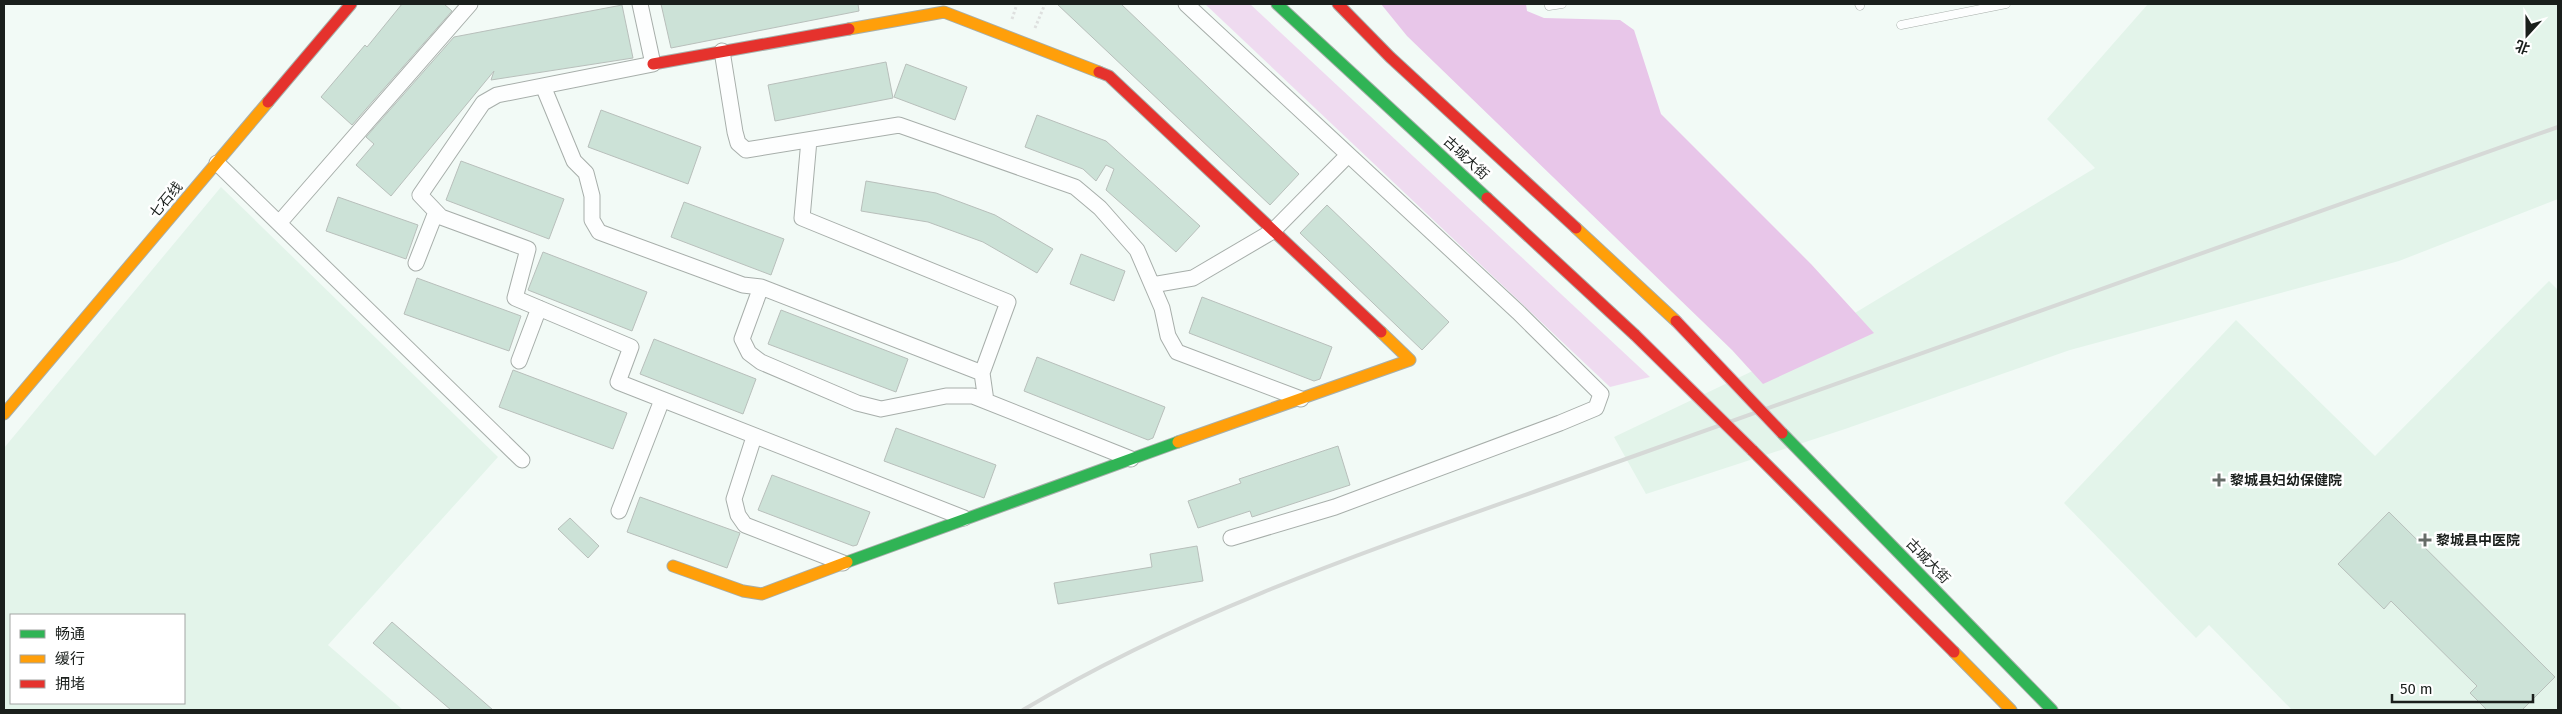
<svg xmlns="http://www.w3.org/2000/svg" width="2562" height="714" font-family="'Fira Sans','Noto Sans SC',sans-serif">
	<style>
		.built { fill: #e3f4ea; fill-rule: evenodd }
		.green { fill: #efdbf0 }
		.forest { fill: #e8c6e9 }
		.building { fill: #cce2d7; stroke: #b8bfbb }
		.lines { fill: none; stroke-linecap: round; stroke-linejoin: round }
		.lane-casing { stroke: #a7aeaa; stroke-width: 9 }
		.street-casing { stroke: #a7aeaa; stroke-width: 17 }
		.fast-casing { stroke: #a7aeaa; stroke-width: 13 }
		.slow-casing { stroke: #a7aeaa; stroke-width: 13 }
		.jam-casing { stroke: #a7aeaa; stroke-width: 13 }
		.path { stroke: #dee0df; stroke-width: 3; stroke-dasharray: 2.5 2.5; stroke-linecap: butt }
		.lane { stroke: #fdfefe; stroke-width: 8 }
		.street { stroke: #fdfefe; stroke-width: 15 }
		.fast { stroke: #30b455; stroke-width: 11 }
		.slow { stroke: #ff9f0a; stroke-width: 11 }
		.jam { stroke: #e5322d; stroke-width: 11 }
		.rail { stroke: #d6d9d7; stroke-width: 4 }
		.jam-bridge-casing { stroke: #bfb9c1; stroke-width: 13; stroke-linecap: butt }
		.jam-bridge { stroke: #e5322d; stroke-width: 11 }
		.poi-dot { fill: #666c68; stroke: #fff; stroke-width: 2 }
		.labels { text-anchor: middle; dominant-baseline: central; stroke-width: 5; stroke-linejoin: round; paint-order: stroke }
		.street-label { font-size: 14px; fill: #1a1f1c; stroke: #fff }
		.poi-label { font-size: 14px; font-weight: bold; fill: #1a1f1c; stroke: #fff; text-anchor: start }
	</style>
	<rect width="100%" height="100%" fill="#f2faf6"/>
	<path class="built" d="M2148 4H2558V199L2399 261 2070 350 1845 429 1646 494 1614 437 1782 357 2095 168 2047 119Z
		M221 187 498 457 328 645 403 710H4V448ZM11 615H184V703H11Z
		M2549 281 2558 290V710H2292L2209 625 2196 638 2064 503 2236 320 2375 456Z"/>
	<path class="green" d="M1205 4H1250L1650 377 1610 387Z"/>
	<path class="forest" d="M1381 4H1526L1527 11 1544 18 1620 20 1634 30 1661 114 1811 264 1874 333 1763 384 1732 350 1407 36Z"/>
	<path class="building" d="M402 4H444L452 11 352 125 321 97 365 45 367 47Z
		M661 4H858L859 11 671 48Z
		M1057 4H1121L1299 174 1270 205Z
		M622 5 633 58 491 80 494 71 391 196 356 165 374 144 366 137 454 37Z
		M886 62 893 98 775 121 768 85Z
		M906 64 967 87 955 120 894 97Z
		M601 110 701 147 688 184 588 147Z
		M1037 115 1106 141 1200 226 1176 252 1106 190 1114 169 1106 165 1096 181 1083 169 1025 147Z
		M461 161 564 199 549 239 446 200Z
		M866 181 936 193 995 215 1053 249 1037 273 983 242 928 222 861 211Z
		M338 197 418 225 406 259 326 231Z
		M684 202 784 239 771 275 671 237Z
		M1327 205 1449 322 1422 350 1300 233Z
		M543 252 647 292 632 331 528 290Z
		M1081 254 1125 271 1114 301 1070 284Z
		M417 278 521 316 509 351 404 314Z
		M1202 297 1332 347 1320 379 1314 381 1189 333Z
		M781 310 908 359 896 392 768 344Z
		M654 339 756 379 743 414 640 374Z
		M1037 357 1165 407 1153 438 1148 440 1024 391Z
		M513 370 627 413 613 449 499 407Z
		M896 428 996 465 984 498 884 461Z
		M1338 446 1350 485 1252 517 1250 511 1198 528 1188 501 1241 483 1239 479Z
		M772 475 870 512 857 545 853 546 758 510Z
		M640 497 740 533 727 568 627 532Z
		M2389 512 2555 677 2522 710H2487L2470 693 2477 686 2391 601 2384 609 2338 564Z
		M570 518 599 546 588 558 558 529Z
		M1197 546 1203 581 1058 604 1054 583 1152 567 1150 554Z
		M392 622 493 710H451L373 643Z"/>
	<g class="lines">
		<g class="lane-casing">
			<path id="lane" d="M1859 4 1860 6
				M1549 6 1562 4
				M1901 25 2006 4"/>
		</g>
		<g class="street-casing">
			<path id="street" d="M640 4 653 64 497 95 483 103 420 195 441 217 528 249 515 298 631 347 618 382 964 518
				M1186 4 1518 312 1601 394 1596 408 1560 423 1335 507 1231 538
				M722 51 735 132 738 143 746 150 899 125 1075 187 1100 208 1137 250 1162 308 1168 336 1177 352 1301 399
				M543 86 574 161 586 173 592 196V220L599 232 743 285 761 287 982 373
				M809 140 802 218 1008 302 982 373 986 401
				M217 163 522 460
				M280 222 470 4
				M416 263 436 212
				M1152 285 1193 278 1273 231 1348 155
				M761 287 742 339 749 353 761 362 857 403 881 409 946 396H973L1131 459
				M519 361 539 308
				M754 437 734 499 738 515 745 525 843 563
				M619 511 662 400"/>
		</g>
		<g class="fast-casing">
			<path id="fast" d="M1277 4 1487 198
				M1782 433 2052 710
				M847 562 1178 442"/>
		</g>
		<g class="slow-casing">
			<path id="slow" d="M849 29 944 12 1099 72
				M1576 228 1676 321
				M4 414 268 102
				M1178 442 1410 360 1381 332
				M673 566 743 591 762 594 847 562
				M1954 652 2011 710"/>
		</g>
		<g class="jam-casing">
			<path id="jam" d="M1338 4 1390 57 1576 228
				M653 64 849 29
				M1099 72 1109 76 1381 332
				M268 102 351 4
				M1487 198 1635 335
				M1752 450 1954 652"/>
		</g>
		<path class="path" d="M1012 19 1017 4
			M1035 28 1045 4"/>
		<use href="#lane" class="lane"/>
		<use href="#street" class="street"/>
		<use href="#fast" class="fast"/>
		<use href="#slow" class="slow"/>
		<use href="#jam" class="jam"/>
		<path class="rail" d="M1023 710C1205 601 1410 537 1609 465 1924 350 2242 240 2558 127"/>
		<g class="jam-bridge-casing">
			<path id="jam-bridge" d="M1676 321 1782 433
				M1635 335 1752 450"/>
		</g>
		<use href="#jam-bridge" class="jam-bridge"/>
	</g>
	<g class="poi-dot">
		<path d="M2216.5 472.5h5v5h5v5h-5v5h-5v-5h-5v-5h5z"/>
		<path d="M2422.5 532.5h5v5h5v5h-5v5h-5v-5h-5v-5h5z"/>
	</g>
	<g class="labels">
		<g class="street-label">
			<text transform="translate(1466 158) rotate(43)">古城大街</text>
			<text transform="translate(166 200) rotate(-50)">七石线</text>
			<text transform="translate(1928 561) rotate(46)">古城大街</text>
		</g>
		<g class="poi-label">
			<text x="2230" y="480">黎城县妇幼保健院</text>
			<text x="2436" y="540">黎城县中医院</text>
		</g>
	</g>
	<rect width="2562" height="714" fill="none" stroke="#1a1f1c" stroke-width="10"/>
	<rect x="10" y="614" width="175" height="90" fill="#ffffff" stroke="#a3a5a4"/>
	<rect x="20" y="630" width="25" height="8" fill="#30b455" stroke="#a3a5a4"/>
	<text x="55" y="639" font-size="15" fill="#1a1f1c">畅通</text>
	<rect x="20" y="655" width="25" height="8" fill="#ff9f0a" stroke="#a3a5a4"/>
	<text x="55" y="664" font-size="15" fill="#1a1f1c">缓行</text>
	<rect x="20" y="680" width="25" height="8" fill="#e5322d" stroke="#a3a5a4"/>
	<text x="55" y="689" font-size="15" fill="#1a1f1c">拥堵</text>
	<g transform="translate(2527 35) rotate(201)" stroke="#ffffff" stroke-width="4" paint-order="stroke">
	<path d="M0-4L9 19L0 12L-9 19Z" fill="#1a1f1c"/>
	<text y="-8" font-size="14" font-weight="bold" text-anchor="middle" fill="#1a1f1c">北</text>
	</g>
	<path d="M2392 694v8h141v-8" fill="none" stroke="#1a1f1c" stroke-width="2.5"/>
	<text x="2400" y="694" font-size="15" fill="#1a1f1c" stroke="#ffffff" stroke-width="4" paint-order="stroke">50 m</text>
</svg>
